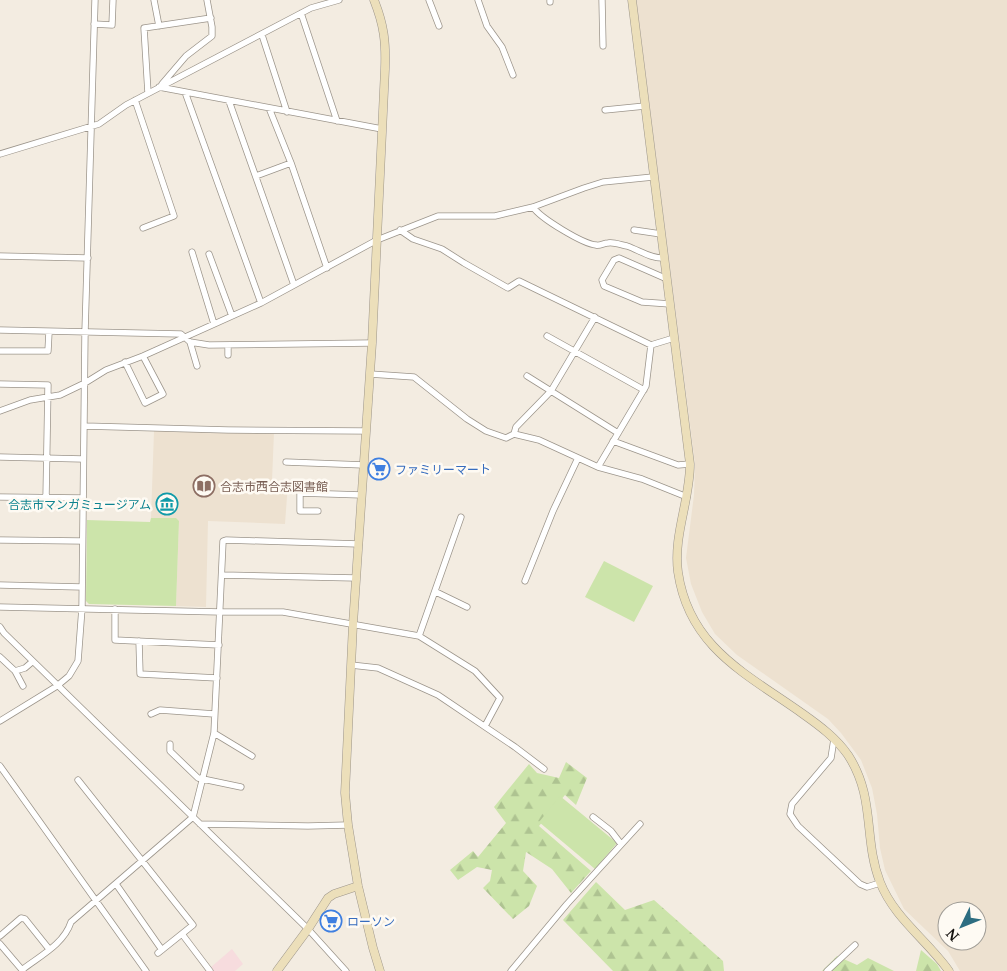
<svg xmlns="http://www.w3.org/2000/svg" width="1007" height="971" font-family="'Noto Serif','Noto Sans JP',serif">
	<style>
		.built { fill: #ede1d0; fill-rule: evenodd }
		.education { fill: #f7dcde }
		.forest { fill: url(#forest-firs) }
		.green { fill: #cce4aa }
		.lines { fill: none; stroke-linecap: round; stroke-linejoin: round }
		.street-casing { stroke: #9c958b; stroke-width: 7 }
		.secondary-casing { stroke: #9c958b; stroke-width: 9 }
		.street { stroke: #fff; stroke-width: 5.5 }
		.secondary { stroke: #ecdfba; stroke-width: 8 }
		.labels { text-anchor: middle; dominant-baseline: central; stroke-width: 5; stroke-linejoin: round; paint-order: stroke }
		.shop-label { font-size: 12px; fill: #366cbe; stroke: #fefaf3; text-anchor: start }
		.education-label { font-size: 12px; fill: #785e54; stroke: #fefaf3; text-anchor: start }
		.culture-label { font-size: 12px; fill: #0d838f; stroke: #fefaf3; text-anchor: end }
	</style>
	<defs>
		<pattern id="forest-firs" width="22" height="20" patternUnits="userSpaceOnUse" patternTransform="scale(1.25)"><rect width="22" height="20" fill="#cce4aa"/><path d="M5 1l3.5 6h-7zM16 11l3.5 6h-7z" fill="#aec391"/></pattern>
	</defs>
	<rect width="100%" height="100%" fill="#f3ece1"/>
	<path class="built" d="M636 0H1007V971H960L948 951 904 909 885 870 880 848 877 814 872 788 861 760 841 733 828 719 737 655 715 634 702 612 691 584 686 558 694 495 695 464ZM947 911H977V941H947Z
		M154 431 274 432 272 481 288 483 285 524 208 521 206 607 176 606 179 521 151 518Z"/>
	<path class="education" d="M232 949 243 964 235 971H213L210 968Z"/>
	<path class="forest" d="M566 762 587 778 576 805 565 795 539 826 591 871 571 893 552 869 526 852 523 871 537 886 529 906 513 919 483 888 490 881 492 870 477 867 458 880 450 870 473 851 478 857 506 823 494 807 529 764 537 773 559 778Z
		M596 882 625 910 654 900 723 961 724 971H613L563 920Z
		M921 950 937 964 941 971H916Z
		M837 956 857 965 868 958 894 971H822Z"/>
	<path class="green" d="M151 518H176L179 521 176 606 89 604 86 601 87 520 150 522Z
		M604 561 653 586 634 622 585 597Z
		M560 796 617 843 595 869 539 822Z"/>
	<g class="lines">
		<g class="street-casing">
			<path id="street" d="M154 0 159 26
				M429 0 439 26
				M478 0 487 26 502 47 513 75
				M550 0V2
				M602 0 603 46
				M301 13 337 121
				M94 24 112 25 113 0
				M262 35 287 112
				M162 84 186 56 212 36V27L207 0
				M159 87 382 129
				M185 92 261 303
				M148 93 144 28 211 18
				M135 100 174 216 143 228
				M229 101 294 285
				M269 108 291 163 327 268
				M605 110 645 106
				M0 154 99 124 126 105 311 8 339 0
				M256 176 291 163
				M533 207C540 218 583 244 596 245 600 246 604 243 608 243 614 242 621 245 627 246 639 250 651 259 664 258
				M400 230 413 239 442 249 464 263 508 288 519 281 651 345 674 338
				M634 230 661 234
				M192 252 214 324
				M209 254 232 316
				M0 256 88 258
				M667 279 619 258 614 260 602 280 604 286 642 302 670 304
				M0 330 181 334 190 342 209 345 372 343
				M547 336 644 390
				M190 342 197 366
				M228 346V355
				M0 351H48L49 332
				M125 362 145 403 163 394 143 356
				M370 374 414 377 467 419 486 431 506 438 514 434 539 440 598 467 642 479 687 497
				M527 376 618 433
				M0 384 48 385 46 498
				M0 411 30 400 60 395 85 383 106 370 143 356 261 303 377 240 438 216H495L533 207 584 188 603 182 653 177
				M84 426 228 430 366 431
				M514 434 516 427 551 391 595 317
				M613 441 678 465 690 464
				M0 457 83 459
				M286 462 364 465
				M598 467 646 386 651 345
				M0 497 83 498
				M318 511H300V493L362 495
				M0 540 82 541
				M222 575 356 578
				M525 581 553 511 578 458
				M0 585 82 587
				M436 592 467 607
				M0 607 221 612H283L419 636 475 671 500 698 485 726
				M115 609V640L219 645
				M0 627 4 633 308 929 346 971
				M419 636 461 517
				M139 641 140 674 217 678
				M0 657 15 671 25 668 32 662
				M351 665 378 668 438 695 515 747 544 769
				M15 671 23 686
				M151 714 160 710 214 714
				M0 721 57 686 69 676 78 661 82 608 85 332 95 0
				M214 733 252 756
				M834 739 831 758 792 804 790 814 798 826 860 884 867 887 880 883
				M170 744V751L198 778 241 787
				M0 766 146 971
				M78 780 193 925 158 953
				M593 817 611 831 621 844
				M200 824 308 826 348 825
				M116 884 162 950
				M182 934 210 971
				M0 936 21 918 25 919 49 949
				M0 944 23 971
				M23 969C40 956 64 944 71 922L193 817 214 733 223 541 226 540 359 544
				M511 971 567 904 640 824
				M827 971 855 945"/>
		</g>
		<g class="secondary-casing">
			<path id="secondary" d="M374 0C384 25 386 42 385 69L372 343 353 624 345 793 348 825 358 886 373 948 380 971
				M632 0 690 464C690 500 673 536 678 572 689 648 747 674 803 714 820 726 836 738 848 755 876 798 863 838 880 882 894 918 927 940 949 971
				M277 971 308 929 328 898 334 894 358 886"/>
		</g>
		<use href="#street" class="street"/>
		<use href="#secondary" class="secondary"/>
	</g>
	<defs>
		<g id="supermarket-ring" transform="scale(1.125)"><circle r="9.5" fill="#fefaf3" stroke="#3f7fe0" stroke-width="1.5"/><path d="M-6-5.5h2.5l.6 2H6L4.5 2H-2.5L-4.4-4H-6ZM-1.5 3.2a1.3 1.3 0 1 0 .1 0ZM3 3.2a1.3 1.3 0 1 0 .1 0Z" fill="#3f7fe0"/></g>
		<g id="library-ring" transform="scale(1.125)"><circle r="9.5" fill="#fefaf3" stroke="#8d6e63" stroke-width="1.5"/><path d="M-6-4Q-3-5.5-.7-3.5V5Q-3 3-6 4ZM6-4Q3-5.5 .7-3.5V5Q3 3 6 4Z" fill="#8d6e63"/></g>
		<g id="museum-ring" transform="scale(1.125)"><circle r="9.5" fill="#fefaf3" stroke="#0f9aa8" stroke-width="1.5"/><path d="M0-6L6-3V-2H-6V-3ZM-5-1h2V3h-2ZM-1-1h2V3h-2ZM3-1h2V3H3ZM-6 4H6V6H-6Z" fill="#0f9aa8"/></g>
	</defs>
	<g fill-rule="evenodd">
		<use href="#supermarket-ring" x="379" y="469"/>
		<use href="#library-ring" x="204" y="486"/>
		<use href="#museum-ring" x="167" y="504"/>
		<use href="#supermarket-ring" x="331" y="921"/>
	</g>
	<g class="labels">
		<g class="shop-label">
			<text x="395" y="469">ファミリーマート</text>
			<text x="347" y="921">ローソン</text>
		</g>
		<g class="education-label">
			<text x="220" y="486">合志市西合志図書館</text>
		</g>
		<g class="culture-label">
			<text x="151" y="504">合志市マンガミュージアム</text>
		</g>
	</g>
	<g transform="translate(962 926) rotate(227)"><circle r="24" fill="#fefaf3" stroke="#a09d97"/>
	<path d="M0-4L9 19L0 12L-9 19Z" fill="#2d6d81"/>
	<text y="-8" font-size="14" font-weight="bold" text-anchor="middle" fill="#14110e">N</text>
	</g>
</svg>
